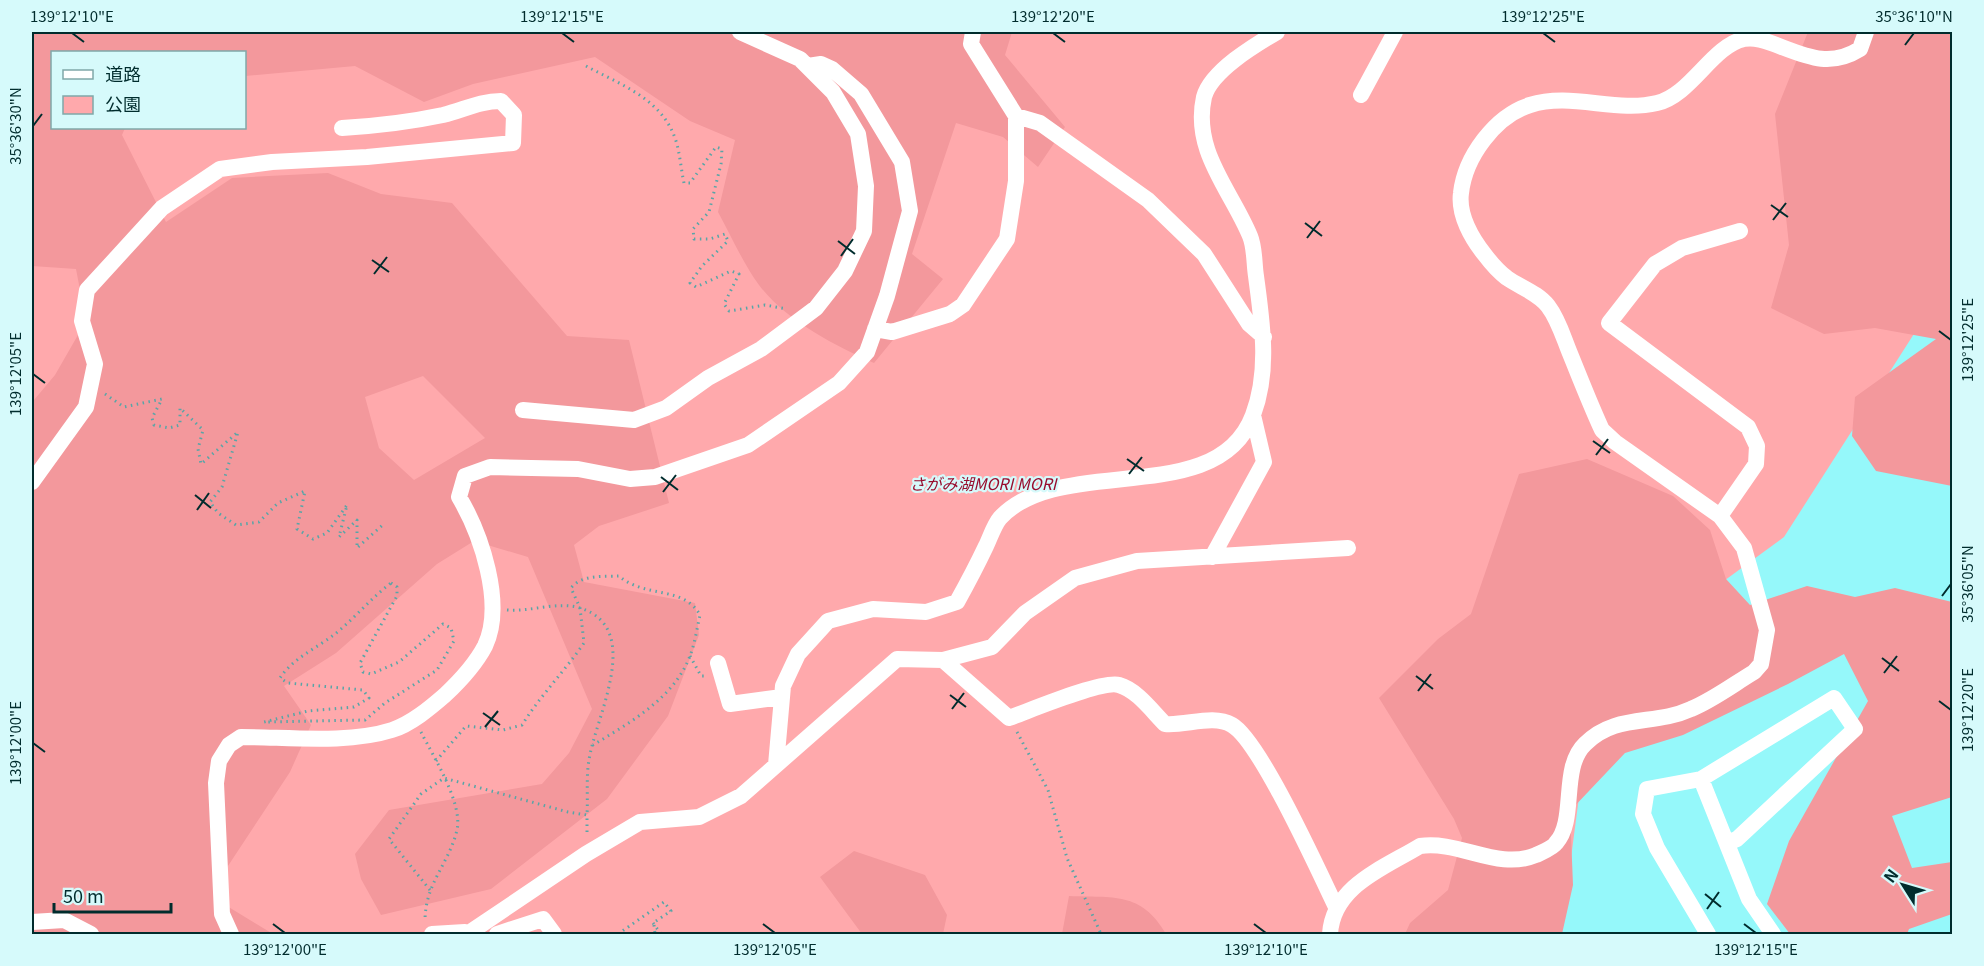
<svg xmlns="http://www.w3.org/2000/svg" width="1984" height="966" font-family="Georgia,'Noto Sans JP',serif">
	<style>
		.green { fill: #ffa9ac; fill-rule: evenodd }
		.forest { fill: #f3989c; fill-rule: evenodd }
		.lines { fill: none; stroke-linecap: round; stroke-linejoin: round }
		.path { stroke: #59a5a7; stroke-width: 3; stroke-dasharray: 1.5 4.5; stroke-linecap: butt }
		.minor { stroke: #fff; stroke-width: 16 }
		.ticks { fill: none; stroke: #002c2d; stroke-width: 2 }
		.labels { text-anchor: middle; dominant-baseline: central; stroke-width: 4.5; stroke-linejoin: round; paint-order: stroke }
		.park-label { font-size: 16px; font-style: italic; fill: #980d2e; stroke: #d6fafb }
		.neatline { fill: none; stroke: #002c2d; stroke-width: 2 }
		.ticks-label { font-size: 15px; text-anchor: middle; fill: #002c2d }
	</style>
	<rect width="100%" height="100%" fill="#95f8fa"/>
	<path class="green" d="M32 32H1915L1935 301 1784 537 1595 675 1561 934H32ZM52 52H244V128H52Z"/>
	<path class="forest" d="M32 32H1012L1005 55 1065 127 1038 167 1003 137 956 123 912 254 943 279 874 363C835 346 785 320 759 285 743 263 731 236 718 212L735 140 690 121 595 57 473 84 424 102 355 66 245 76 244 52H52V128H125L122 135 166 222 232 178 328 173 381 194 452 203 567 336 629 340 669 503 599 526 574 545 584 582 695 603 699 635 668 716 607 799 491 889 381 915 361 879 355 854 389 810 542 784 569 753 592 709 528 557 474 541 437 564 336 653 284 686 311 725 290 772 224 872 227 906 273 934H32V391L34 400 55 375 86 321 76 269 32 266ZM423 376 485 438 414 480 379 448 365 397Z
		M1808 32H1952V486L1876 471 1852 436 1855 397 1936 339 1875 328 1824 334 1771 308 1789 245 1775 114Z
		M1587 459 1673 496 1710 530 1726 579 1750 605 1807 586 1855 597 1895 588 1952 602V797L1892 816 1912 868 1952 862V914L1909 929 1907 934H1790L1767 904 1789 841 1868 701 1844 654 1788 684 1683 735 1625 753 1570 811 1573 885 1562 934H1405L1410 923 1448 890 1462 838 1454 819 1379 698 1438 639 1471 614 1519 474Z
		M854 851 925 875 947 915 943 934H862L820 877Z
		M1069 896C1113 898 1141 891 1166 934H1062Z"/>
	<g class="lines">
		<path class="path" d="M586 66C621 85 663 99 676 141 680 154 681 169 684 183H690L716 147 722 149 721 164 709 212 693 229 694 239H710L725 234 728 241 702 266 690 283 696 287 731 271 739 274 724 304 729 311 765 305 787 309
			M105 394 124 407 162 399 152 418 154 425 169 428 180 425V408L203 430 198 449 201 464 238 432 222 487 210 502 218 513 236 525 259 522 278 503 305 491 297 529 313 539 327 533 347 505 339 537 357 520V548L385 523
			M391 583 397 587V596L360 663 363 672 371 674 399 662 443 624 451 628 454 641 437 670 385 703 365 720 264 722 308 711 354 707 369 698 363 690 288 683 280 678C293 658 317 648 335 634 355 618 371 598 391 583Z
			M507 610C530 612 558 601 580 608 645 628 595 718 589 760 586 777 588 797 587 815
			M690 656 701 676H705
			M421 732C433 756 463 803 457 830 449 864 425 883 425 921
			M1017 732 1048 790 1067 858 1101 934
			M436 761 466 726 503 730 522 725C540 696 564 672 584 643L580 608 571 588C582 574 604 577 619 576 646 599 683 585 700 615 697 628 695 643 690 656 674 698 631 722 593 745
			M430 890 389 839 421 794 444 778 568 812 587 815V834
			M653 923 661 934
			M654 925 655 934
			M618 934 664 902 671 911 653 923"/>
		<path class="minor" d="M1361 95 1395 32
			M1016 116 1040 123 1148 200 1204 254 1249 324 1264 337
			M875 329 892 332 950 314 963 305 1007 239 1016 181V116L971 44 973 32
			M523 410 634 420 666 408 708 378 761 349 816 308 845 271 864 231 866 186 858 134 833 92 800 59 740 32
			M32 482 86 407 95 364 82 321 87 290 162 208 220 169 272 162 367 157 513 143 514 115 501 101C479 101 464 110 443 115 410 122 376 126 342 128
			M1720 516 1756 464 1757 446 1748 427 1609 323 1655 264 1682 248 1740 231
			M1212 557 1264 462 1253 415
			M943 660 1009 718C1029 711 1102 680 1119 685 1137 690 1152 711 1165 724 1186 726 1213 714 1232 725 1260 741 1319 872 1336 907
			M718 663 730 704 782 697
			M776 765 783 686 798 654 828 621 873 609 926 612 957 602C967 584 977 565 986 546 990 538 994 525 1000 518 1061 452 1217 511 1253 415 1270 370 1262 322 1256 276 1254 264 1255 248 1250 236 1231 190 1192 151 1204 97 1211 71 1255 45 1277 32
			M1701 779 1749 899 1773 934
			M32 922 64 920 91 934
			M469 933 586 854 640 822 699 817 741 796 897 659 943 660 992 647 1025 613 1075 578 1137 561 1348 548
			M231 934 222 914 216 783 219 761 229 745 241 737C287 737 348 744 392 730 411 724 430 708 445 695 461 680 475 665 485 646 505 604 481 534 459 497L465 476 490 467 578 469 630 479 655 477 748 445 839 383 867 352 887 296 910 211 902 162 861 94 832 69 821 64 808 66
			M432 934 465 932 475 934
			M497 934 543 919 554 934
			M1330 934C1333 886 1384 868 1420 846 1459 840 1498 871 1536 855 1542 852 1553 848 1556 843 1577 820 1560 768 1585 744 1616 713 1654 726 1691 709 1713 700 1734 684 1754 672L1761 664 1767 630 1744 548 1720 516 1615 442 1602 430C1590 404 1580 378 1569 351 1563 336 1558 319 1548 306 1538 293 1520 287 1507 278 1499 272 1491 263 1485 255 1472 239 1458 215 1461 193 1465 157 1495 116 1530 105 1571 92 1616 113 1657 103 1691 95 1712 46 1744 39 1753 37 1763 40 1771 43 1804 55 1828 69 1860 49L1866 32
			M1708 934 1657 848 1643 814 1647 789 1701 779 1834 698 1855 729 1737 839 1727 843"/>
	</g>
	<path class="ticks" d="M72 33 84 42M562 33 574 42M1053 33 1065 42M1543 33 1555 42M1905 45 1914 33M33 126 42 114M1771 205 1788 217M1773 220 1786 203M1305 223 1322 236M1307 238 1320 221M838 241 855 254M841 256 853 239M372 260 389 272M374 274 387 257M1939 331 1951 340M33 374 45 383M1593 441 1610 453M1596 455 1608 439M1127 459 1144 471M1129 474 1142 457M661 477 678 490M663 492 676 475M195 495 211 508M197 510 209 493M1942 596 1951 584M1882 658 1899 671M1884 673 1897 656M1416 676 1433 689M1418 691 1431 674M950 695 966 707M1939 701 1951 710M952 709 964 693M483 713 500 725M485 727 498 711M33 743 45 752M1705 894 1721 907M1707 909 1719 892M273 924 285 933M763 924 775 933M1254 924 1266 933M1744 924 1756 933"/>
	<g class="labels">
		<g class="park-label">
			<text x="983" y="483">さがみ湖MORI MORI</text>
		</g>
	</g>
	<rect width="1984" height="966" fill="none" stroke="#d6fafb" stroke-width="66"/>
	<rect x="51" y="51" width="195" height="78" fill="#d6fafb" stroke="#80a8a9" stroke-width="1.5"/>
	<rect x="63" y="70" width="30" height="9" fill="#ffffff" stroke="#80a8a9" stroke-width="1.5"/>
	<text x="105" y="81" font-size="18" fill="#002c2d">道路</text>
	<rect x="63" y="96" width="30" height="18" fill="#ffa9ac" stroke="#80a8a9" stroke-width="1.5"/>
	<text x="105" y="111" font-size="18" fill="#002c2d">公園</text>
	<g transform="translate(1903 885) rotate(307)" stroke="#d6fafb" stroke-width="4.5" paint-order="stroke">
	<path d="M0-4.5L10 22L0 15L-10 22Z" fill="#002c2d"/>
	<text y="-9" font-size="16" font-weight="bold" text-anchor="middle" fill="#002c2d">N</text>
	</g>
	<path d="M54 903v9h117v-9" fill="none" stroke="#002c2d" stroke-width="3"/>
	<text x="63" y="903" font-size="18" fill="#002c2d" stroke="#d6fafb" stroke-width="4.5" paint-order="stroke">50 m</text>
	<rect x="33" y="33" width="1918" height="900" class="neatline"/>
	<g class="ticks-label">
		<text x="72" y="22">139°12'10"E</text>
		<text x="562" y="22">139°12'15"E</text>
		<text x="1053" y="22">139°12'20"E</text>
		<text x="1543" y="22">139°12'25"E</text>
		<text x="1914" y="22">35°36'10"N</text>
		<text transform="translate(16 126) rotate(-90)" y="5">35°36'30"N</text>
		<text transform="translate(1968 340) rotate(-90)" y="5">139°12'25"E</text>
		<text transform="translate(16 374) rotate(-90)" y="5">139°12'05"E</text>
		<text transform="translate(1968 584) rotate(-90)" y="5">35°36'05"N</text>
		<text transform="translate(1968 710) rotate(-90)" y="5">139°12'20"E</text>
		<text transform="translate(16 743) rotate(-90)" y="5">139°12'00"E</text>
		<text x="285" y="955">139°12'00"E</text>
		<text x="775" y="955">139°12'05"E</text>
		<text x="1266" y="955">139°12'10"E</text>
		<text x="1756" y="955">139°12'15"E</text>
	</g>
</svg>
